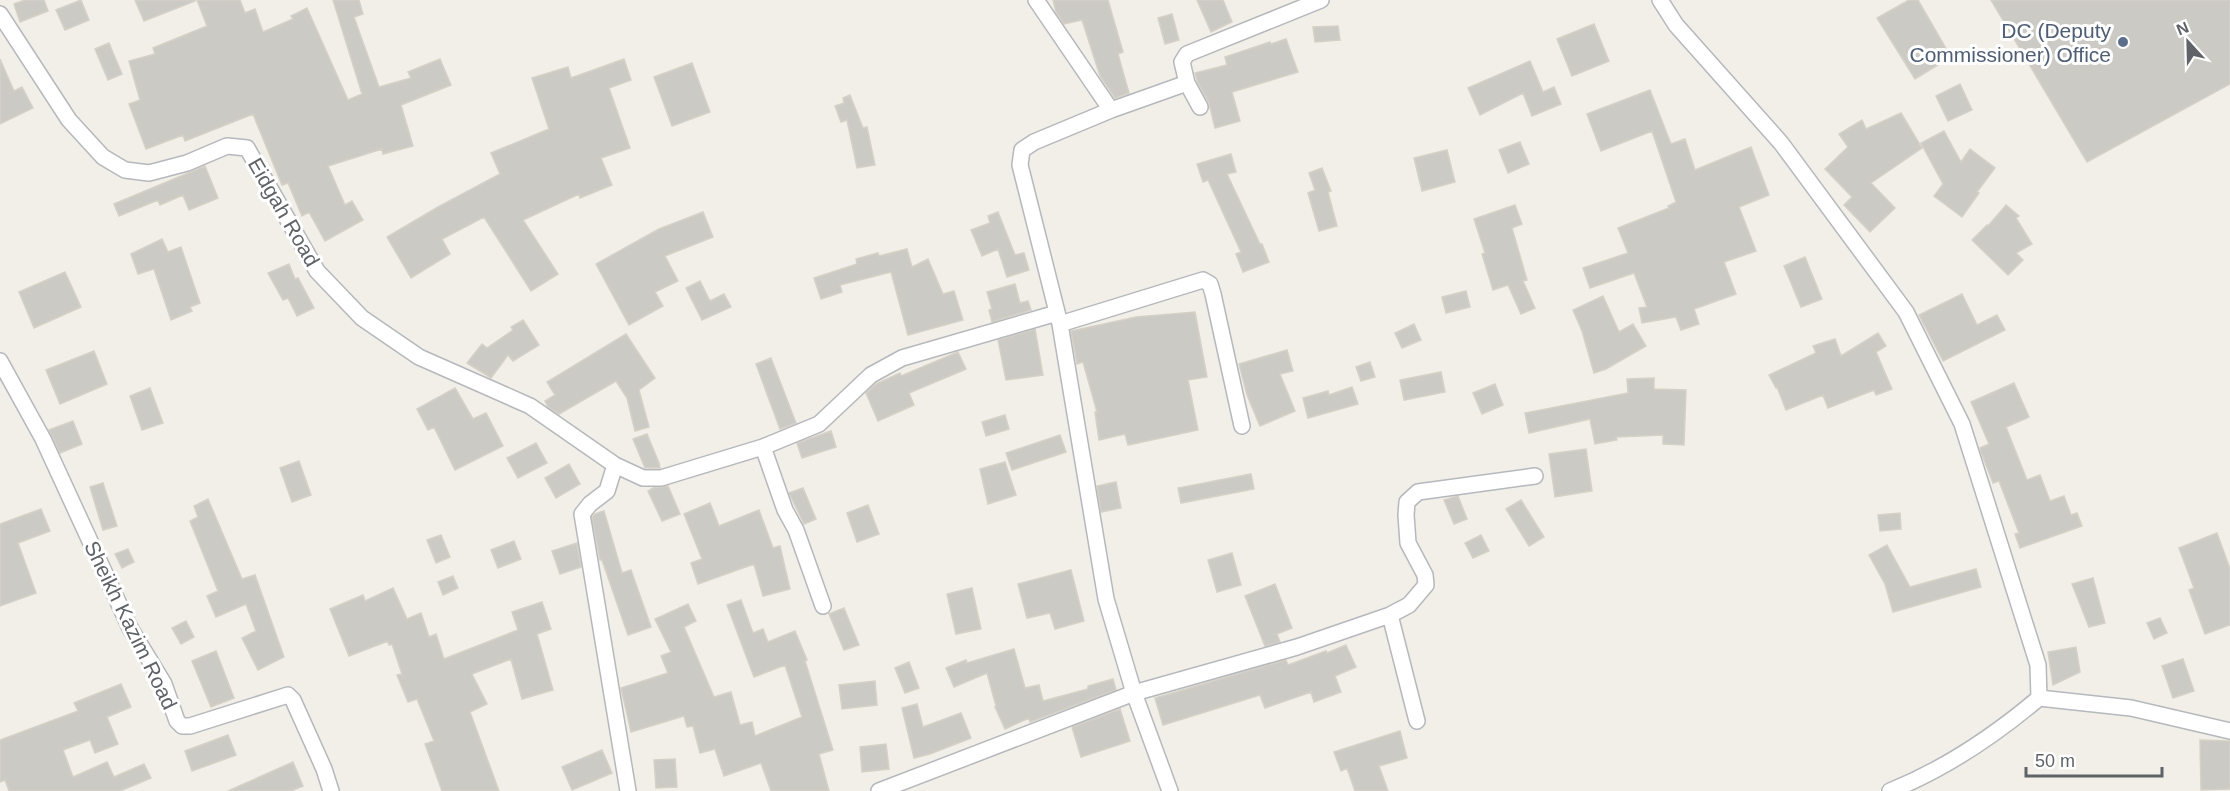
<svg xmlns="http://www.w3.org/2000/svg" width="2230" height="791" font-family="Arial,sans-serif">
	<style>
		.building { fill: #cccac5; stroke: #d6d1c6; stroke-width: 1.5 }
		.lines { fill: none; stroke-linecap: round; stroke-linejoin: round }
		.street-casing { stroke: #b5b8bc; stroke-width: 18 }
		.street { stroke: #fff; stroke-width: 15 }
		.service-dot { fill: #5c6f8a; stroke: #fff; stroke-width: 2 }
		.labels { text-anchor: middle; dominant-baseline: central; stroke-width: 6; stroke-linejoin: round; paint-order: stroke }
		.service-label { font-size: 21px; fill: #4e5e75; stroke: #fff; text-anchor: end }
		.street-label { font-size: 21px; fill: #5f6368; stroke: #fff }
	</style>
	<rect width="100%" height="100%" fill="#f1efe8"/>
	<path class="building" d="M25 0H44L48 11 20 22 14 4Z
		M81 0 89 20 65 30 56 10Z
		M135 0H195V1L144 21Z
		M197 0H240L245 13 255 9 263 32 293 19 291 16 307 8 348 100 362 94 333 0H359L363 14 354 17 379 87 411 78 408 72 440 59 451 85 401 105 413 146 383 154 382 149 328 166 345 205 352 201 363 220 325 241 309 212 302 216 288 183 282 185 253 114 185 141 183 135 146 149 129 104 140 100 129 61 155 54 153 48 207 26Z
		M1053 0H1108L1123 52 1118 54 1129 93 1115 98 1100 76 1082 20 1064 24 1056 12Z
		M1197 0H1223L1232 22 1211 32Z
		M1909 0H1918L1951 57 1915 79 1877 18Z
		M1991 0H2230V84L2087 162Z
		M1172 14 1179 40 1165 44 1158 18Z
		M1594 24 1609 61 1572 76 1557 39Z
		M1338 26 1340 40 1315 42 1313 27Z
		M1286 39 1298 72 1232 92 1240 121 1215 128 1209 103 1198 83 1195 73 1227 65 1225 57 1270 42 1271 44Z
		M109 43 122 74 108 80 95 49Z
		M0 59 14 91 22 87 33 108 0 124Z
		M624 59 631 80 609 88 630 148 601 158 612 185 580 198 579 194 523 220 558 274 531 291 484 217 442 239 450 254 411 278 387 237 438 207 500 174 491 153 549 129 532 78 568 67 571 78Z
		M1530 61 1543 92 1554 87 1561 104 1532 116 1523 93 1480 115 1468 88Z
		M692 63 710 112 672 126 654 77Z
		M1960 84 1972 110 1948 121 1936 96Z
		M1650 90 1671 144 1685 139 1695 170 1751 147 1769 195 1739 207 1756 251 1724 262 1736 294 1694 309 1699 324 1681 330 1676 317 1642 323 1639 308 1647 307 1634 273 1590 288 1583 268 1628 253 1618 228 1669 208 1668 206 1676 202 1652 131 1601 151 1587 114Z
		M850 95 863 128 867 127 875 165 857 168 847 120 841 122 835 106 844 103 843 98Z
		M1901 113 1922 148 1871 183 1895 208 1870 232 1844 205 1852 197 1825 169 1848 147 1839 134 1862 120 1866 129Z
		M1944 131 1961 162 1970 149 1995 168 1977 192 1979 193 1962 217 1934 196 1943 184 1921 143Z
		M1520 142 1529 164 1508 173 1499 150Z
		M1447 150 1455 182 1422 191 1414 158Z
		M1231 154 1236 172 1227 174 1260 244H1262L1269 262 1243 272 1236 254 1241 252 1208 180 1203 182 1197 164Z
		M205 166 218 198 189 210 183 195 160 205 158 200 119 216 114 204Z
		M1322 168 1331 191 1328 192 1337 226 1319 231 1308 193 1315 190 1309 173Z
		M1515 205 1522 224 1512 228 1527 280 1523 281 1535 308 1521 314 1508 285 1493 290 1482 254 1485 253 1474 219Z
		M2006 205 2019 216 2016 218 2032 244 2016 253 2023 260 2008 275 1972 240 1987 225 1988 226Z
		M703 212 713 237 665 256 678 281 655 292 663 306 629 325 596 264 659 229Z
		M998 212 1015 255 1024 253 1029 270 1007 277 998 249 982 256 971 230 990 223 988 216Z
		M162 239 168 252 181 247 200 303 190 307 192 311 171 320 154 269 138 274 131 254Z
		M907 249 912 267 928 259 943 294 954 291 963 320 908 335 891 272 840 285 842 292 821 299 814 278 857 264 856 259 878 253 879 256Z
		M1805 257 1822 299 1801 307 1784 266Z
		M289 264 295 279 298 278 314 308 297 316 288 298 283 300 268 273Z
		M65 272 81 307 34 328 19 292Z
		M700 281 710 301 724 294 731 307 702 320 686 288Z
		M1015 284 1020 303 1028 301 1031 310 992 322 989 310 992 309 987 292Z
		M1466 291 1470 307 1446 313 1442 297Z
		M1962 294 1977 325 1997 315 2005 330 1943 361 1919 315Z
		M1603 296 1619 332 1633 324 1646 346 1606 369 1594 373 1582 331 1573 310Z
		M1195 312 1207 377 1188 380 1198 430 1128 445 1125 434 1099 440 1095 412H1097L1083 362 1077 364 1071 331 1136 317Z
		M523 320 539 345 513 361 508 355 491 378 467 363 482 344 487 348 513 330 511 327Z
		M1414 324 1421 340 1402 348 1395 333Z
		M1035 329 1043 375 1006 380 998 340Z
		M1878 333 1886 346 1876 352 1892 389 1876 395 1874 390 1828 408 1823 395 1786 410 1777 387 1776 388 1769 375 1816 353 1813 346 1835 339 1841 356Z
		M626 334 655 378 639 390 649 427 635 431 627 398 616 381 559 414 548 407 545 401 555 395 547 382Z
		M1287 350 1293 371 1280 374 1295 411 1260 426 1247 395 1239 364Z
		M94 351 107 384 60 404 46 370Z
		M958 352 966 369 909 393 914 405 878 421 866 393 876 384 900 373 901 376Z
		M771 358 796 423 780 429 756 364Z
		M1370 362 1375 377 1361 381 1356 367Z
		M1441 372 1445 392 1404 400 1400 380Z
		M1654 378V389L1686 390 1684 445 1663 444V435L1616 437 1617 440 1595 444 1590 419 1529 433 1525 413 1628 393 1627 379Z
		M2014 383 2029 417 2006 427 2027 480 2040 475 2050 501 2064 496 2071 515 2077 513 2082 526 2020 548 2015 534 2019 533 1999 481 1993 483 1981 452 1980 448 1989 444 1971 402Z
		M1495 384 1503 405 1482 414 1473 393Z
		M1352 387 1358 404 1308 418 1303 398 1328 391 1329 395Z
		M150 388 163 423 142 430 130 396Z
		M455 388 473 419 486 413 503 446 455 470 434 427 428 430 417 409Z
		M1005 415 1009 429 986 436 982 422Z
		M73 421 82 444 60 453 49 430Z
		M831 431 836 447 802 458 797 443Z
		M647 434 659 463 660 468H645L633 439Z
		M1060 435 1066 452 1012 470 1006 453Z
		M536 443 547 463 518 478 507 458Z
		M1586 449 1592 491 1555 497 1549 454Z
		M299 461 311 495 292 502 280 468Z
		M1005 462 1016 495 988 504 980 469Z
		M569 464 580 484 556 498 545 478Z
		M1251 474 1254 489 1181 503 1178 488Z
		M1116 482 1121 508 1101 512 1097 486Z
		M103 483 117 526 103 530 90 487Z
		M668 486 680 514 662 521 648 491 653 488Z
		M803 488 816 519 804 524 789 493Z
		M1458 496 1467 519 1454 524 1444 500Z
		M208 499 242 579 255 575 284 657 258 670 242 638 256 631 246 604 216 617 207 596 218 591 190 521 198 517 194 506Z
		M1521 500 1544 537 1529 546 1506 509Z
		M710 503 719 526 759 510 773 548 780 546 790 589 763 596 754 564 698 584 691 563 702 559 684 514Z
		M868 505 879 534 857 542 847 513Z
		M41 509 50 531 18 543 36 593 0 606V524Z
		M604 511 622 573 631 570 651 627 628 635 602 560H600L592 517 595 514Z
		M1900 513 1901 529 1880 531 1878 515Z
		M2217 533 2230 569V625L2205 634 2189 590 2194 588 2179 548Z
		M441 535 450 557 436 563 427 540Z
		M1481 535 1489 551 1473 558 1465 543Z
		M514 541 521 559 498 568 491 550Z
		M577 543 581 567 560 574 552 551Z
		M1887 545 1910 587 1976 569 1981 587 1893 612 1885 584 1869 555Z
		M128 549 134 562 122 568 115 554Z
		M1232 553 1241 585 1217 592 1208 560Z
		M1071 570 1084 621 1055 629 1050 613 1027 618 1018 584Z
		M453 576 458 588 443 595 438 582Z
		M2093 578 2105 623 2089 627 2072 584Z
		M1275 584 1292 628 1277 634 1280 642 1265 646 1245 596Z
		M393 588 407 619 421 613 429 637 436 634 444 659 518 630 512 612 542 602 551 629 537 634 553 690 522 699 511 659 472 674 487 704 470 712 499 791H442L425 744 434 741 417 699 408 702 397 675 402 674 392 644 389 645 388 641 349 656 330 609 363 595 365 601Z
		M972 588 981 629 956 634 947 594Z
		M741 600 753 633 763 629 768 642 795 631 807 660 805 661 833 750 819 754 829 791H771L761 763 724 776 715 749 700 753 693 726 687 727 684 716 631 732 621 688 668 673 661 656 671 652 655 619 688 604 696 621 684 627 714 697 731 692 740 725 752 722 755 736 802 717 785 665 754 677 727 605Z
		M844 608 859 645 844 650 829 614Z
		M2160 618 2167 633 2154 639 2147 623Z
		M186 621 194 637 181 644 172 628Z
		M1346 645 1356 667 1335 676 1341 692 1314 702 1311 692 1265 708 1260 695 1163 725 1155 698 1286 660 1288 665 1326 651 1327 653Z
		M2076 647 2080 672 2053 685 2048 652Z
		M1014 649 1025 688 1039 685 1043 701 1088 689V686L1113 679 1116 690 1030 722 1029 718 1005 729 995 707 996 706 987 673 954 687 946 668 966 660 967 663Z
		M216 651 234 698 211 707 192 661Z
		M2183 659 2194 691 2173 698 2162 666Z
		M909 662 919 688 905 693 895 668Z
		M875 681 877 705 842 709 839 685Z
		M121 684 131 707 107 717 118 744 95 753 90 740 63 750 73 777 107 762 114 777 144 764 151 778 120 791H9L5 780 0 782V740L78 711 74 703Z
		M917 704 923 727 961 713 971 738 930 754 914 758 902 708Z
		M1120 709 1130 741 1081 757 1072 727Z
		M1400 731 1407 758 1379 766 1388 791H1355L1347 768 1341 771 1334 752Z
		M228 735 236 755 192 771 185 751Z
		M2200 740 2230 741V789L2201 790Z
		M886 744 889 769 862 772 860 747Z
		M602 750 612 773 572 790 562 767Z
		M675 759 677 787 656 788 654 760Z
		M293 762 303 786 291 791H228Z"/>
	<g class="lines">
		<g class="street-casing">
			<path id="street" d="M1036 0 1111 110
				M1660 0 1676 25 1781 143 1906 312 1962 424 2038 665 2039 698 2131 708 2230 731
				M0 14 69 120 103 157 125 170 149 173 187 163 227 146 247 148 317 271 362 318 419 357 530 406 615 465 643 478H661L763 447 819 424 871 375 902 358 1057 313
				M1200 107 1187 83 1182 62 1187 54 1321 0
				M1060 324 1203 280 1210 284 1213 294 1242 426
				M0 361 43 439 130 628 164 684 177 721 182 726H190L288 695 293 700 324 769 331 791
				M763 447 785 510 796 530 823 606
				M615 465 607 491 590 504 582 514 628 791
				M1390 615 1417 721
				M879 791 1134 693 1297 647 1390 615 1409 605 1426 585 1425 575 1408 543 1406 515 1407 502 1418 492 1535 476
				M1170 791 1134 693 1106 599 1060 324 1020 165 1022 150 1034 142 1111 110 1187 83
				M1890 791C1945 769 1994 736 2039 698"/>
		</g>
		<use href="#street" class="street"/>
	</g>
	<circle class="service-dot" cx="2123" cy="42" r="6"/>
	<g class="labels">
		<g class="service-label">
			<text x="2111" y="30">DC (Deputy<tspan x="2111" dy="24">Commissioner) Office</tspan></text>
		</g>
		<g class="street-label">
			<text transform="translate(284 212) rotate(60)">Eidgah Road</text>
			<text transform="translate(131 625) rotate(64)">Sheikh Kazim Road</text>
		</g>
	</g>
	<g transform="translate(2188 42) rotate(338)" stroke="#ffffff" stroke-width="4.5" paint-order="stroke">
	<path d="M0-4.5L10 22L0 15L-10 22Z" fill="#5f6368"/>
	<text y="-9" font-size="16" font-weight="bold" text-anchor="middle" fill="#5f6368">N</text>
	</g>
	<path d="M2026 767v9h136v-9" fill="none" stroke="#5f6368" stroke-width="3"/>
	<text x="2035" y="767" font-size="18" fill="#5f6368" stroke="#ffffff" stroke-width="4.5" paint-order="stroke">50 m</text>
</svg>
